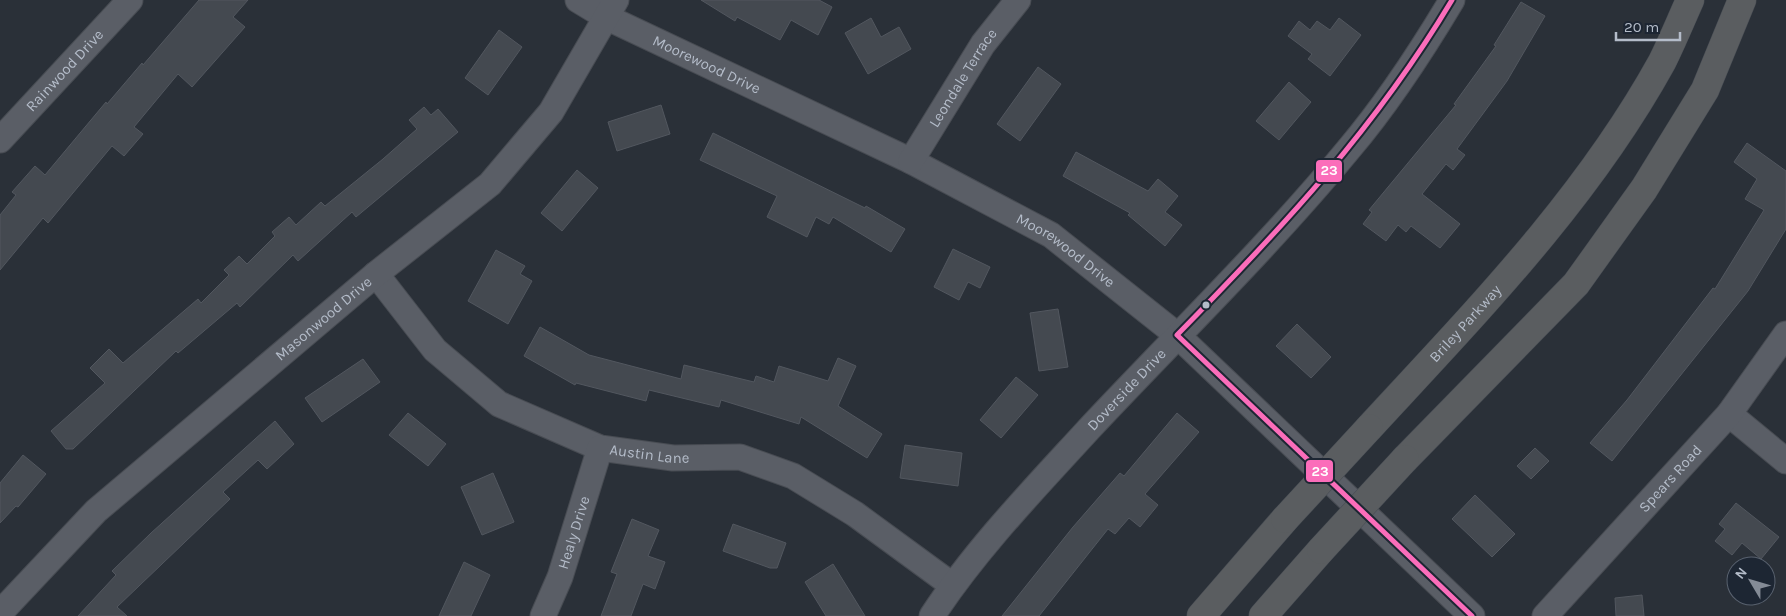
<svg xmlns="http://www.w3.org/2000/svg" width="1786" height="616" font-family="Karla,sans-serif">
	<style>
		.building { fill: #444950; stroke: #52575f }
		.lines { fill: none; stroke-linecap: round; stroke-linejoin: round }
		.street-casing { stroke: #484c53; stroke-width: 27 }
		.highway-casing { stroke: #474c53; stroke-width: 29 }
		.street { stroke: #5a5e66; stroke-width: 25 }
		.highway { stroke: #5a5d60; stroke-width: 28 }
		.highway-bridge-casing { stroke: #474c53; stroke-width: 29; stroke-linecap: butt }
		.highway-bridge { stroke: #5a5d60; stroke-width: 28 }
		.bus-1-casing { stroke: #1d2633; stroke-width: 9 }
		.bus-1 { stroke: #fb6dba; stroke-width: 5 }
		.bus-dot { fill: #b4bcc9; stroke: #1d2633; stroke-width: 2 }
		.labels { text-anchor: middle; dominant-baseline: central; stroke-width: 4.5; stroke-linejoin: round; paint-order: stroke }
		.street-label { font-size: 15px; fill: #b4bcc9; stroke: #1d2633 }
		.line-badge { stroke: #1d2633; stroke-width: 2 }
		.badge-label { font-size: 14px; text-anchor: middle; font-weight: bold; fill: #fff }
	</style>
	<rect width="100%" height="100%" fill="#2a3038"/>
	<path class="building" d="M199 0H248L233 17 245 27 192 87 178 74 134 127 143 134 124 156 112 146 48 223 43 218 0 270V215L16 195 12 192 35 166 45 175 106 102 107 104 142 63 143 65Z
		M701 0H819L832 7 818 35 791 20 780 40 737 17 735 21Z
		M1521 2 1545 16 1507 81 1457 149 1465 155 1453 170 1446 164 1422 194 1460 224 1440 248 1411 226 1406 232 1398 225 1386 241 1363 224 1372 212 1369 210 1456 105 1454 104 1496 46 1494 45Z
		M871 18 881 37 899 27 911 49 868 74 845 33Z
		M1339 18 1361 35 1330 76 1308 59 1312 54 1288 36 1299 21 1310 30 1317 21 1330 30Z
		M499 30 522 47 488 95 465 78Z
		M1038 67 1061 84 1020 141 997 124Z
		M1289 82 1311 102 1279 140 1256 121Z
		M661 105 670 134 617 151 608 122Z
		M424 107 431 115 438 109 458 132 356 217 352 212 298 261 293 255 240 307 237 303 178 353 176 351 73 449H66L51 431 105 383 90 368 109 349 123 363 198 299 201 303 229 275 224 270 239 256 247 264 275 236 272 232 289 217 296 225 321 202 325 206 383 159 417 129 409 120Z
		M713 133 865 208 866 206 905 229 891 252 833 217 829 224 816 217 807 237 767 217 777 196 700 160Z
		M1747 143 1786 171V229L1748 291 1612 461 1590 443 1627 400 1713 288 1715 289 1764 210 1745 199 1757 179 1734 162Z
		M1076 152 1148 191 1158 179 1178 196 1165 212 1182 225 1165 246 1128 215 1130 213 1063 176Z
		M577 170 598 188 562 231 541 213Z
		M953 249 990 267 980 288 968 282 959 300 934 287Z
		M496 250 525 266 520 274 532 281 508 324 468 301Z
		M1058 309 1068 367 1039 371 1030 313Z
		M1297 324 1331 357 1311 378 1276 346Z
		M540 327 589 355 681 379 684 365 754 382 756 376 774 382 779 366 828 381 838 358 856 366 838 406 882 434 867 458 801 417 799 424 721 400 719 407 649 390 646 401 576 383 575 385 524 356Z
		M363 359 380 382 322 422 305 398Z
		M1016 377 1038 395 1001 438 980 420Z
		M408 413 446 444 428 466 389 435Z
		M1177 413 1199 432 1145 494 1158 505 1140 527 1129 518 1115 534 1108 529 1039 616H1002L1073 527 1120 473 1124 476Z
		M275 421 294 444 267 469 258 460 223 492 230 499 117 607 127 616H78L116 575 112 571 151 533Z
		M905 445 962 453 958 486 900 478Z
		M1535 448 1549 461 1531 479 1517 466Z
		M23 455 46 474 18 507 16 506 0 523V483Z
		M493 473 514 522 482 535 461 487Z
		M1475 495 1515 534 1492 557 1452 519Z
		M1736 503 1779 537 1761 559 1742 543 1732 555 1715 541 1725 529 1719 524Z
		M632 519 659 530 648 556 665 562 655 589 643 584 631 616H601L617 574 611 572Z
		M733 524 786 543 777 568H770L723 551Z
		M464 562 490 575 471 616H439Z
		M833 564 865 616H826L805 582Z
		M1642 595 1644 616H1616L1615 598Z"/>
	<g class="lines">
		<g class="street-casing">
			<g id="street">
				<path id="s1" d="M578 0 606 17 911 161 1051 235 1177 335 1472 616"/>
				<path id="s2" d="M0 140 130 0"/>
				<path id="s3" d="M911 161 983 44 1018 0"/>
				<path id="s4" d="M376 274 435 350 499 404 600 448 673 458 740 457 793 476 855 514 952 585"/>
				<path d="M1729 414 1786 461"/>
				<path id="s5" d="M0 613 96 511 376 274 490 184 551 112 616 0"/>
				<path id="s6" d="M543 616 560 577 600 448"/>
				<path id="s7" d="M932 616C976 549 1034 489 1088 430 1175 337 1267 248 1348 150 1387 104 1421 52 1452 0"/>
				<path id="s8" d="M1545 616 1729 414 1786 334"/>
			</g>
		</g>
		<g class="highway-casing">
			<g id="highway">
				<path id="s9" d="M1369 428C1475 313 1586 200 1662 62 1672 42 1681 20 1690 0"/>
				<path d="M1405 459 1576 284 1644 189 1705 90 1742 0"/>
				<path d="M1201 616 1285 519"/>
				<path d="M1263 616 1321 550"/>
			</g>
		</g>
		<use href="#street" class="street"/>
		<use href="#highway" class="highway"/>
		<g class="highway-bridge-casing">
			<path id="highway-bridge" d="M1285 519 1369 428
				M1321 550 1405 459"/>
		</g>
		<use href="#highway-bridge" class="highway-bridge"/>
		<g class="bus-1-casing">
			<path id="bus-1" d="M1452 0C1375 129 1281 229 1177 335L1472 616"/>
		</g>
		<use href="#bus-1" class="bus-1"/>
	</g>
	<circle class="bus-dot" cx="1206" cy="305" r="4.5"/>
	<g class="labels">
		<g class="street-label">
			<text stroke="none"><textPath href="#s1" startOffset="144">Moorewood Drive</textPath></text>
			<text stroke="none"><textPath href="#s2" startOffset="95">Rainwood Drive</textPath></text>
			<text stroke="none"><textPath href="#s3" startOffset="98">Leondale Terrace</textPath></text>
			<text stroke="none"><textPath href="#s1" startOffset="549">Moorewood Drive</textPath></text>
			<text stroke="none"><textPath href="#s5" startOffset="438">Masonwood Drive</textPath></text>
			<text stroke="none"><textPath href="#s9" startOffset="142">Briley Parkway</textPath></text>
			<text stroke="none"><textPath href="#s7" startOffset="299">Doverside Drive</textPath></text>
			<text stroke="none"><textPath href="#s4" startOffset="340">Austin Lane</textPath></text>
			<text stroke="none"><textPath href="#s8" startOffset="186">Spears Road</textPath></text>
			<text stroke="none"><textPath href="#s6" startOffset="89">Healy Drive</textPath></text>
		</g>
	</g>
	<g class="line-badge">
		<rect x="1315" y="159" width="28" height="24" rx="5" fill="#fb6dba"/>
		<rect x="1305" y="459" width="29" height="24" rx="5" fill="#fb6dba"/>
	</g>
	<g class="badge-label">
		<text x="1329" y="175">23</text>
		<text x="1320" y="476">23</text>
	</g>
	<g transform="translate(1751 581) rotate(308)"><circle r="24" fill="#1d2633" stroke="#59626f"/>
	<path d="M0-4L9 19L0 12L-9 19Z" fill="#848b96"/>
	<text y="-8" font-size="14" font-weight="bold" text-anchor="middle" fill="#b4bcc9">N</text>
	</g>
	<path d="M1616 32v8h64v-8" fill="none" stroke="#b4bcc9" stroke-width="2.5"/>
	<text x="1624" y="32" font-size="15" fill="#b4bcc9" stroke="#1d2633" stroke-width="4" paint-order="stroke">20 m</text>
</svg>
